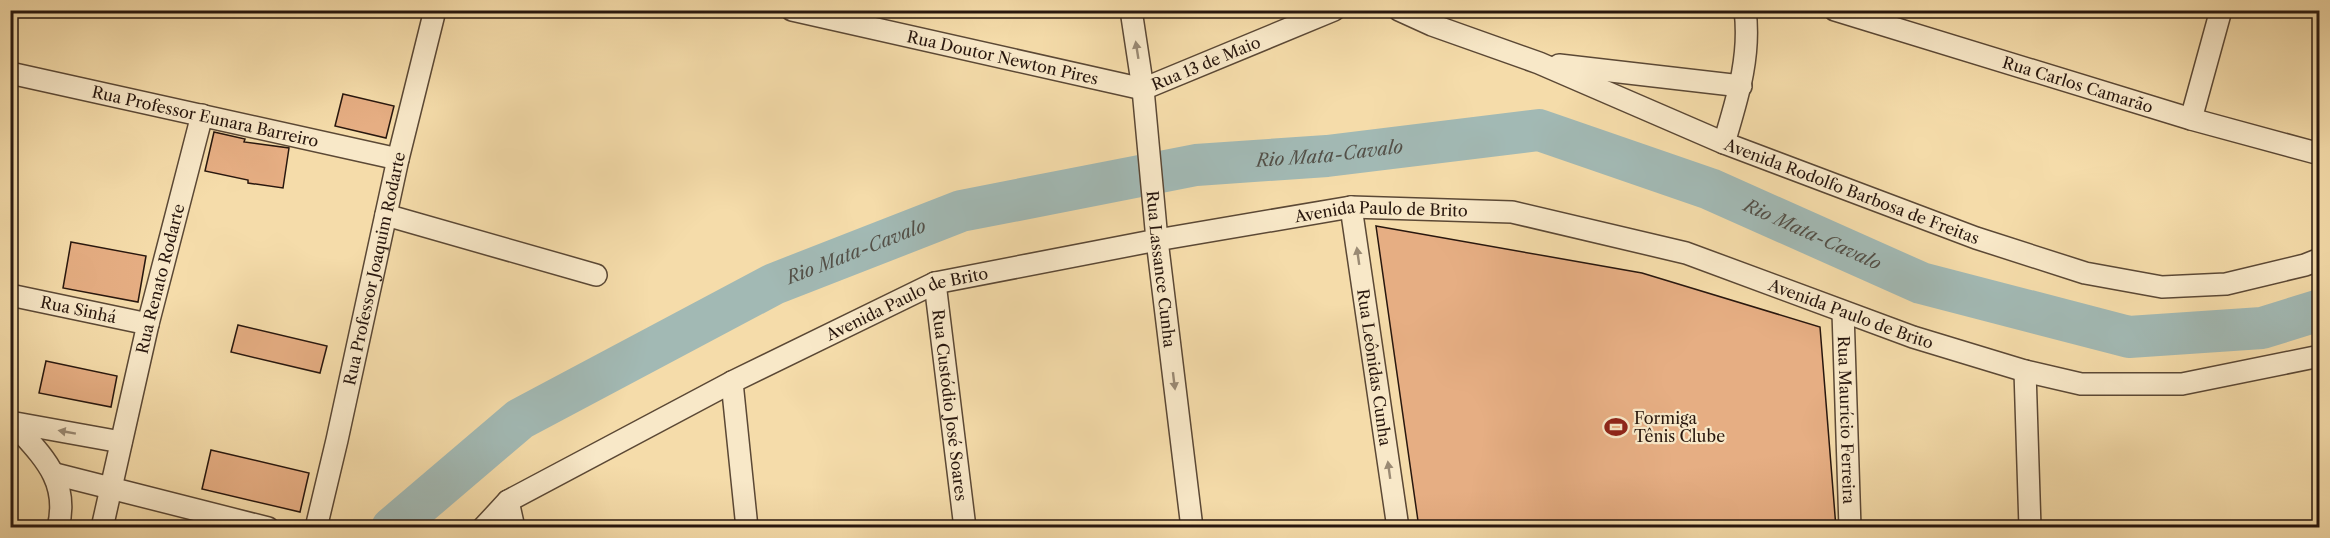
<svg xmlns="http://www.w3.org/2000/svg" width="2330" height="538" font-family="'Libre Caslon Text',serif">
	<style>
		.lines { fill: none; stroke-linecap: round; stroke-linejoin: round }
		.river { stroke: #a2b9b4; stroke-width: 42 }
		.building { fill: #e6ae83; stroke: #28170e; stroke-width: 1.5 }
		.minor-casing { stroke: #5b4835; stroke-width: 24 }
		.minor { stroke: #f8e8c8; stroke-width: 21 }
		.oneway { fill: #9a8a74 }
		.labels { text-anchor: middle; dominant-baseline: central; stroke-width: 4.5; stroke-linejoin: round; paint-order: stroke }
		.street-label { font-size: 16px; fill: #28170e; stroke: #f8e8c8 }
		.poi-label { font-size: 16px; fill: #28170e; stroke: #f8e8c8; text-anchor: start }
		.water-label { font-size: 18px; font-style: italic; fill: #535048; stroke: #f8e8c8 }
	</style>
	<rect width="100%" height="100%" fill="#f5dcaa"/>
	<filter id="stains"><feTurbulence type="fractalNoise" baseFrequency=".00333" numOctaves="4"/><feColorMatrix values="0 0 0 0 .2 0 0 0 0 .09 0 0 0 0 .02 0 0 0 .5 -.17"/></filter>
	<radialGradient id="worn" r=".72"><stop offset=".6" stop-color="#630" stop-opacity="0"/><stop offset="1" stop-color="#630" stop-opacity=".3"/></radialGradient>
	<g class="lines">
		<path class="river" id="s1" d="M392 528 520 419 774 284 961 211 1196 165 1327 156 1539 130 1710 189 1921 283 2129 337 2262 328 2320 310"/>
	</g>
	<path class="building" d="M343 94 394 106 386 138 335 126Z
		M214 132 245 139 244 142 289 148 283 188 248 183V180L205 171Z
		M1376 226 1642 273 1820 327 1836 528H1419Z
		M71 242 146 256 138 302 63 288Z
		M238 325 327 346 320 373 231 352Z
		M46 361 117 376 111 407 39 393Z
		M211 450 309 473 300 512 202 489Z"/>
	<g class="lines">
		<g class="minor-casing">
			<g id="minor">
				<path id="s2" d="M792 10 1143 89"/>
				<path id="s3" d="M1131 10 1143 89 1157 240 1192 528"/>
				<path id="s4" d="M1399 10 1432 25 1539 63 1724 143 1976 238 2085 273 2162 287 2226 284 2305 265 2320 259"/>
				<path id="s5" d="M1835 10 2191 119 2320 154"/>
				<path d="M1559 65 1741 86"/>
				<path id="s6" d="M10 73 398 159"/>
				<path id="s7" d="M1143 89 1334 10"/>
				<path d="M2191 119 2221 10"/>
				<path d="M1724 143C1737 99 1751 57 1745 10"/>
				<path id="s8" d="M1351 207 1398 528"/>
				<path d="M386 215 596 275"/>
				<path id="s9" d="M935 283 965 528"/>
				<path id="s10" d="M10 295 148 324"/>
				<path id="s11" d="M1843 312 1850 528"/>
				<path d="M2025 371 2030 528"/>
				<path d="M732 382 747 528"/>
				<path d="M10 422 121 442"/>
				<path d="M13 423C42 456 70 480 58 528"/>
				<path d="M55 474 268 528"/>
				<path d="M508 501 514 528"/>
				<path id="s12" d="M102 528 148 324 202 115"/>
				<path id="s13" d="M316 528 337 440 398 159 435 10"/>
				<path id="s14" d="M483 528 508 501 732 382 935 283 1157 240 1351 207 1512 212 1686 253 1913 337 2025 371 2081 384H2182L2320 356"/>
			</g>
		</g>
		<use href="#minor" class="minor"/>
	</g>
	<defs><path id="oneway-solid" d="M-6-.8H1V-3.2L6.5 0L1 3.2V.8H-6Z" transform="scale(1.5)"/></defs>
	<g class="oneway">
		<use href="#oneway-solid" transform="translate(1137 50) rotate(-99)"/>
		<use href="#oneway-solid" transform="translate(1358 256) rotate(-98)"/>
		<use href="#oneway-solid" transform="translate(1174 381) rotate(83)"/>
		<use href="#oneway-solid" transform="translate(67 432) rotate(-170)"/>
		<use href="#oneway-solid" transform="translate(1389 470) rotate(-98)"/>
	</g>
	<defs>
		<g id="stadium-bare" transform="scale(1.8)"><path d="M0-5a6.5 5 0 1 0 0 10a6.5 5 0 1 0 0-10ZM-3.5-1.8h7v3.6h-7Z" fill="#8f2418" stroke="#f8e8c8" stroke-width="2.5" paint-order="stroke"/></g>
	</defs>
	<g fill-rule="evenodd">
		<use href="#stadium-bare" x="1616" y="427"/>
	</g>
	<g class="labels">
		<g class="street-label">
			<text stroke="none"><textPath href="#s2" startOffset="216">Rua Doutor Newton Pires</textPath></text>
			<text stroke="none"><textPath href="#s7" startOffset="68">Rua 13 de Maio</textPath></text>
			<text stroke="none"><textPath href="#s5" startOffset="254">Rua Carlos Camarão</textPath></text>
			<text stroke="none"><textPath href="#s6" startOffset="200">Rua Professor Eunara Barreiro</textPath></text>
			<text stroke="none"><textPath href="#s4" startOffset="488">Avenida Rodolfo Barbosa de Freitas</textPath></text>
			<text stroke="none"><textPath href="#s14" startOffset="969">Avenida Paulo de Brito</textPath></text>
			<text stroke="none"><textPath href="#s13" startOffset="266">Rua Professor Joaquim Rodarte</textPath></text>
			<text stroke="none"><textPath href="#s3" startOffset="261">Rua Lassance Cunha</textPath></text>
			<text stroke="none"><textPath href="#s12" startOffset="256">Rua Renato Rodarte</textPath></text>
			<text stroke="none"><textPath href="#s14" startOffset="483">Avenida Paulo de Brito</textPath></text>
			<text stroke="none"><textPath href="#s10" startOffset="70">Rua Sinhá</textPath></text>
			<text stroke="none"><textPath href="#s14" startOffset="1455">Avenida Paulo de Brito</textPath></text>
			<text stroke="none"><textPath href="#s8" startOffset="162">Rua Leônidas Cunha</textPath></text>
			<text stroke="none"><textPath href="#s9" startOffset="123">Rua Custódio José Soares</textPath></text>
			<text stroke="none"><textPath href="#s11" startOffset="108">Rua Maurício Ferreira</textPath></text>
		</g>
		<g class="poi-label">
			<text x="1634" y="418">Formiga<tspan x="1634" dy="18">Tênis Clube</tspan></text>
		</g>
		<g class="water-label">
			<text stroke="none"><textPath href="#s1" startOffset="1030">Rio Mata-Cavalo</textPath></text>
			<text stroke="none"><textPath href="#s1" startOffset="1534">Rio Mata-Cavalo</textPath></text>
			<text stroke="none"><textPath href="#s1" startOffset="544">Rio Mata-Cavalo</textPath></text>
		</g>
	</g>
	<rect width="2330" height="538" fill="none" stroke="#f5dcaa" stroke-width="36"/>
	<rect x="12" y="12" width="2306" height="514" fill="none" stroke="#28170e" stroke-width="3"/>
	<rect x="18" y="18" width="2294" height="502" fill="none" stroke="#28170e" stroke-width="1.5"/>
	<rect width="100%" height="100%" filter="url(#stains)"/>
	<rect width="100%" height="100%" fill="url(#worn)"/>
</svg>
